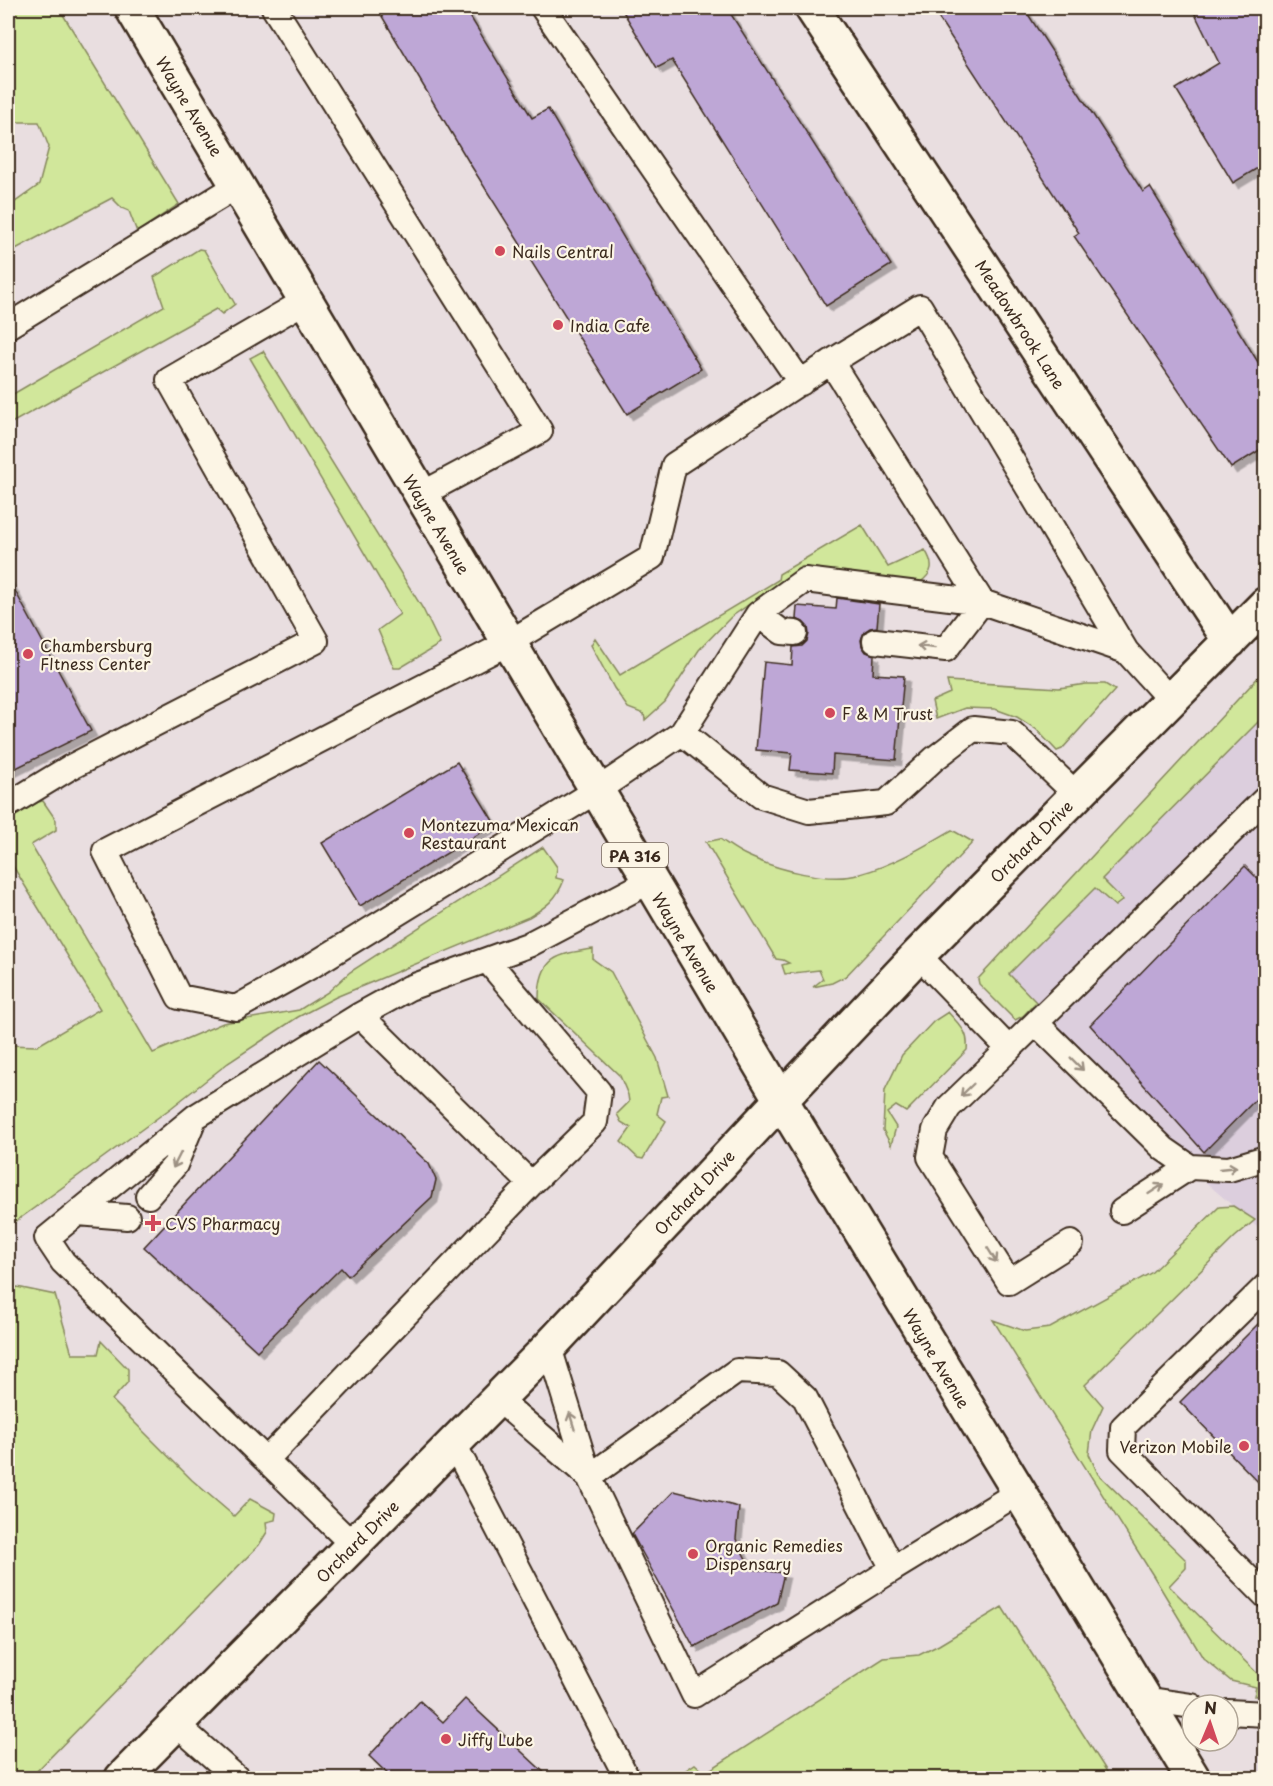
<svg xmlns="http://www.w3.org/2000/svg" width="1273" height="1786" font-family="'Playpen Sans',sans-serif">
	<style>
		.built { fill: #dccedd }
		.green { fill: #d1e79b; stroke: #86885c; stroke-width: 1.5 }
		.building { fill: #bea7d6; stroke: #3b2a1e; stroke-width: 1.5; filter: url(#shadow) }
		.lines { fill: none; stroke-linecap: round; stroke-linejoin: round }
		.lane-casing { stroke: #3b2a1e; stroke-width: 28 }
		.street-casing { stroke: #3b2a1e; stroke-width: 38 }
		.secondary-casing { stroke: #3b2a1e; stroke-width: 38 }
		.primary-casing { stroke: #3b2a1e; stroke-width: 38 }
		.lane { stroke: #fcf5e5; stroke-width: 24 }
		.street { stroke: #fcf5e5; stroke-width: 33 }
		.secondary { stroke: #fcf5e5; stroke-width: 33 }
		.primary { stroke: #fcf5e5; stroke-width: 33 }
		.oneway { stroke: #9c9082 }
		.poi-dot { fill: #d1495b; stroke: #fcf5e5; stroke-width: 2 }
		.labels { text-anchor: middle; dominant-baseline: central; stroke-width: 4.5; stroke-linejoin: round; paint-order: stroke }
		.shield { fill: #fcf5e5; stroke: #75675a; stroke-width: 1.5 }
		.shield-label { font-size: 15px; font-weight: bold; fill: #3b2a1e }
		.street-label { font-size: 16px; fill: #3b2a1e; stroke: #fcf5e5 }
		.poi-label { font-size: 16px; fill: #3b2a1e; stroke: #fcf5e5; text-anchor: start }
	</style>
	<defs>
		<filter id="shadow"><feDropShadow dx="5.5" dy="5.5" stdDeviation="0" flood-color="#0004"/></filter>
	</defs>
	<rect width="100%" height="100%" fill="#e9dee0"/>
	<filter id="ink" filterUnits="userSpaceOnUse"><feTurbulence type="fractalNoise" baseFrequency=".0167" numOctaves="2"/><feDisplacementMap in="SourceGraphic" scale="12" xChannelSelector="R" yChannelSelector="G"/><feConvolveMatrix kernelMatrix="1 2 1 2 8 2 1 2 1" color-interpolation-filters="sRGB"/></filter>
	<g filter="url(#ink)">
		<path class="built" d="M1265 678V1234L979 984Z"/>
		<path class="green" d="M8 8H59L179 204 137 232 129 211 122 208 112 198 8 253V230L11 205 39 185 49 147 39 122H8Z
			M199 249 204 250 235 304 222 314 216 309 8 425V397L164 306 154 277Z
			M263 351 423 609 440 644 400 668H394L378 630 400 614 250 358Z
			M862 525 888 567 925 550C934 564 934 573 919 583L790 576 731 617 699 650 665 702 645 720 644 714 628 708 614 688 591 645 595 638 620 675 778 580 779 574Z
			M1265 670V715L1102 879 1123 900 1115 906 1095 888 1009 974 1036 1002 1023 1016 1015 1020 979 984 978 979Z
			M947 681 1059 688 1086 684H1105L1115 690 1062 749 1057 751 1036 729 1017 717 995 709 965 708 936 719 932 701 950 693Z
			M43 801 56 820V830L31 845 153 1053 223 1023 299 1010 328 992 350 972 543 847 557 867 556 878 564 880C557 899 546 907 529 917L336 997 298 1017 228 1063 171 1108 8 1227V1045L37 1046 100 1009 8 858V824L10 816 38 802Z
			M952 830 973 842 846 976 832 983 813 987 823 979 819 970 785 974 782 965 789 963 783 960 776 959 706 842 720 839C729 845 738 852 748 856 776 869 830 884 860 874 893 865 923 847 952 830Z
			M593 949V959L611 972 657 1058 668 1096 661 1097 657 1114 666 1121 643 1159 638 1158 621 1142 631 1128 621 1122 617 1114 629 1102 628 1095 620 1076 539 999C539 957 557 954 593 949Z
			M948 1012C960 1026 969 1031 967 1050L906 1112 896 1106 887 1113 896 1127 891 1145 883 1130 885 1090 902 1055 934 1021Z
			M1233 1206 1255 1220 1235 1237 1085 1385 1103 1406 1092 1430 1089 1454 1098 1474 1186 1560V1568L1169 1586 1265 1681V1695L1254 1696 1256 1687 1231 1681 1203 1658 1154 1577 993 1320 1025 1331 1050 1328 1151 1273 1219 1207Z
			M17 1287 55 1295 72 1354H98L101 1341 128 1369V1382L112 1400 192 1480 234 1516 250 1499 276 1513 275 1520 266 1522 267 1532 259 1545 30 1778H8V1297Z
			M1002 1607 1111 1778H674L695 1764 705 1773 884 1658 919 1655 939 1645Z"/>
		<path class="building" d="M377 8H465L532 118 548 109 701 369 627 414 470 164Z
			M621 8H727L891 265 826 306 672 60 657 68Z
			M932 8H1024L1143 192 1150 187 1266 375V446L1231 468 1074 236 1079 233Z
			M1192 8H1266V163L1233 183 1176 89 1219 63Z
			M8 578 91 731 8 772Z
			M837 598 879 604 877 627 870 628 864 632 861 640 862 646 866 652 874 655 873 674 904 676 896 760 833 755 832 773 790 770 792 753 756 750 764 662 792 665 793 647 802 646 807 641 809 634 808 627 803 622 796 619 797 606 836 609Z
			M457 762 495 824 360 906 322 843Z
			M1245 866 1266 887V1089L1204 1152 1090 1025Z
			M319 1060 429 1164 436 1180 432 1197 348 1276 341 1268 257 1351 144 1247Z
			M1266 1316V1490L1180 1402Z
			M674 1491 739 1507 736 1539 751 1569 784 1573 777 1603 694 1647 632 1534Z
			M465 1699 551 1779H393L369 1756 420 1701 443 1722Z"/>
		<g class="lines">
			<g class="lane-casing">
				<path id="lane" d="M274 8 540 431 420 495
					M543 8 801 383
					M8 326 237 186
					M831 362 982 602 946 649 875 641
					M758 614 782 632 795 633
					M1126 651 920 307 831 362 674 465 652 557 508 643 105 851 179 997 236 1008 313 965 596 791 682 733 758 614 805 580 982 602 1126 651 1171 701
					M682 733 761 796 809 811 886 803 934 759 973 729 1012 733 1077 795
					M8 805 69 768 316 641 169 380 305 301
					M918 955 1009 1049 1266 798
					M360 1015 531 1184
					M1036 1023 1164 1149 1190 1167 1229 1169 1266 1158
					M1009 1049 949 1107 935 1130 930 1157 1009 1282 1071 1243
					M148 1196 175 1165 194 1119
					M1122 1211 1190 1167
					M78 1213 127 1217
					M1266 1286 1123 1427 1122 1450 1266 1596
					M549 1347 589 1477 694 1695 893 1569
					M498 1399 589 1477
					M454 1444 627 1778
					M266 1460 531 1184 595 1122 599 1092 487 960
					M589 1477 737 1371 778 1373 805 1398 893 1569 1019 1492
					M353 1545 63 1262 47 1238 195 1117 360 1015 409 988 528 945 650 881
					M1144 1699 1192 1706
					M1228 1712 1266 1714
					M176 1724 237 1778"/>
			</g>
			<g class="street-casing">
				<path id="street" d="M812 8 1230 641
					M781 1100 918 955 1266 604"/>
			</g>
			<g class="secondary-casing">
				<path id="secondary" d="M122 1778 549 1347 781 1100"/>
			</g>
			<g class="primary-casing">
				<path id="primary" d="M132 8 781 1100 1193 1778"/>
			</g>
			<use href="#lane" class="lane"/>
			<use href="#street" class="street"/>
			<use href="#secondary" class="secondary"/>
			<use href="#primary" class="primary"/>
		</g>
		<defs><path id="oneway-shaft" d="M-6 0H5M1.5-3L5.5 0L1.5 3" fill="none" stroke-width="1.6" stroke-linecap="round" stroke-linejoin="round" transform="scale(1.5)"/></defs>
		<g class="oneway">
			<use href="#oneway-shaft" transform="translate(926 647) rotate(-173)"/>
			<use href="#oneway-shaft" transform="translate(1077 1064) rotate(45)"/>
			<use href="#oneway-shaft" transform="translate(967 1090) rotate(136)"/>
			<use href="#oneway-shaft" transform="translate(177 1160) rotate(117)"/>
			<use href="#oneway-shaft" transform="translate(1228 1168) rotate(-6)"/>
			<use href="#oneway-shaft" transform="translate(1156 1189) rotate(-33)"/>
			<use href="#oneway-shaft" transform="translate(992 1255) rotate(58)"/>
			<use href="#oneway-shaft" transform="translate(572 1421) rotate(-107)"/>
		</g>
	</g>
	<g class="poi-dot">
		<circle cx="500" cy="251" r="6"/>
		<circle cx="558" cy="325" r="6"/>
		<circle cx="28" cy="654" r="6"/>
		<circle cx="830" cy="713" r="6"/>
		<circle cx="409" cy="833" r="6"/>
		<path d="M150 1214h6v6h6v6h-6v6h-6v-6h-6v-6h6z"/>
		<circle cx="1244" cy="1446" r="6"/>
		<circle cx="693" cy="1554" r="6"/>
		<circle cx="446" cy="1739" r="6"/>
	</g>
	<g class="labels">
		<rect class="shield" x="602" y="843" width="66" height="24" rx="4.5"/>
		<g class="shield-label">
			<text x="635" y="855">PA 316</text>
		</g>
		<g class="street-label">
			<text transform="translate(190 106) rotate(59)">Wayne Avenue</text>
			<text transform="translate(1021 324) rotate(57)">Meadowbrook Lane</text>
			<text transform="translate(437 524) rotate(59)">Wayne Avenue</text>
			<text transform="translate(1031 841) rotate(-45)">Orchard Drive</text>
			<text transform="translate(686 942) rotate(59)">Wayne Avenue</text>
			<text transform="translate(694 1192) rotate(-47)">Orchard Drive</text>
			<text transform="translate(937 1358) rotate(59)">Wayne Avenue</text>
			<text transform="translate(357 1541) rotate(-45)">Orchard Drive</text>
		</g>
		<g class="poi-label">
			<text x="512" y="251">Nails Central</text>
			<text x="570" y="325">India Cafe</text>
			<text x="40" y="645">Chambersburg<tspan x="40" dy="18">FItness Center</tspan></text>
			<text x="842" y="713">F &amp; M Trust</text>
			<text x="421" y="824">Montezuma Mexican<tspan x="421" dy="18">Restaurant</tspan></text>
			<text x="165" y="1223">CVS Pharmacy</text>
			<text x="1232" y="1446" text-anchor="end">Verizon Mobile</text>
			<text x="705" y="1545">Organic Remedies<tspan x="705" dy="18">Dispensary</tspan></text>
			<text x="458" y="1739">Jiffy Lube</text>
		</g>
	</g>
	<rect width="1273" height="1786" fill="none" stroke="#fcf5e5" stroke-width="30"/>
	<rect x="15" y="15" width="1243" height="1756" fill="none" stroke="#3b2a1e" stroke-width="2" filter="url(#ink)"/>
	<g transform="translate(1210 1723) rotate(2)"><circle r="28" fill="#fcf5e5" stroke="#afa495" stroke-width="1.5"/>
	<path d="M0-4.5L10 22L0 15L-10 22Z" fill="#d1495b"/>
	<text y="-9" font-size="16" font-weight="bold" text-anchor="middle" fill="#3b2a1e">N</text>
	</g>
</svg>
